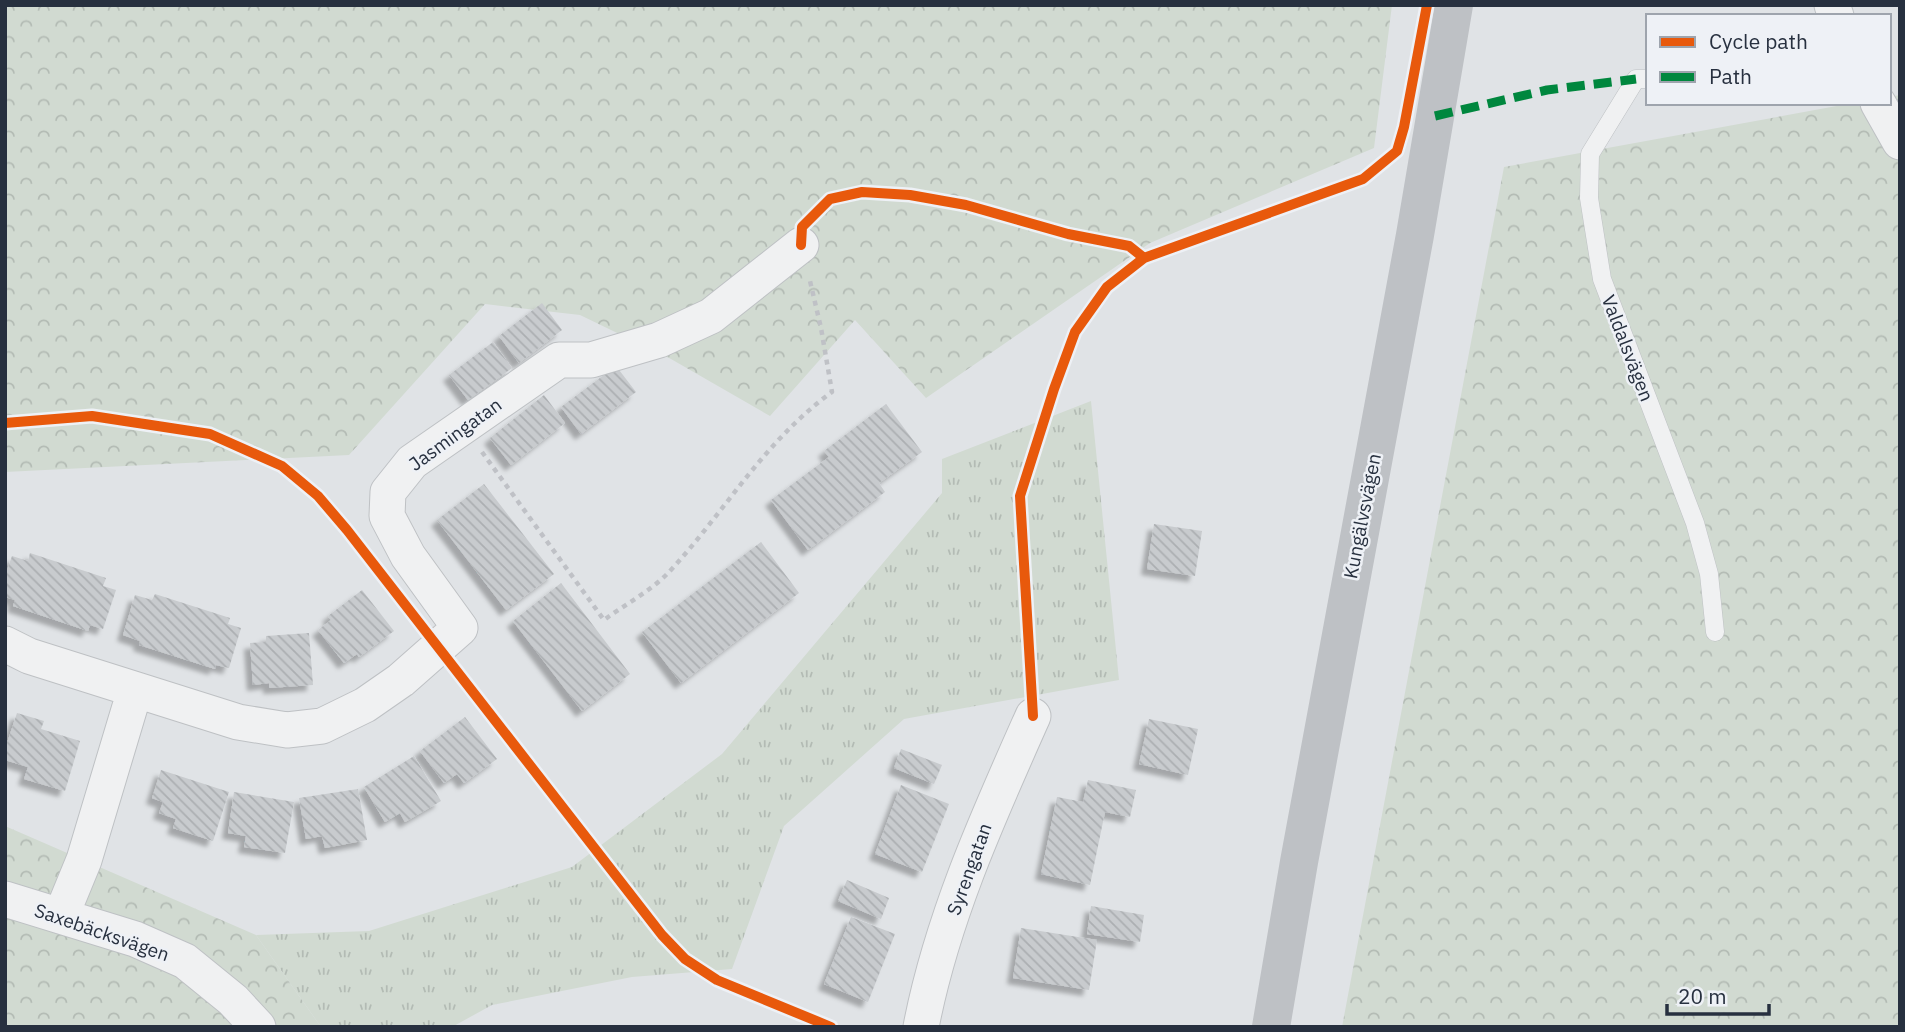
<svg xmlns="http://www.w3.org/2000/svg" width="1905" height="1032" font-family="'IBM Plex Sans',sans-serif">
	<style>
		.grass { fill: url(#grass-tufts) }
		.forest { fill: url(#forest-crowns) }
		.building { fill: url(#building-back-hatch); filter: url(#shadow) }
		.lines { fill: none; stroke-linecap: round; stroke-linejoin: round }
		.service-casing { stroke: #bec1c4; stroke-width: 19 }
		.minor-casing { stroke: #bec1c4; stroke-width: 37 }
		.path { stroke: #bfc1c6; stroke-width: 4.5; stroke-dasharray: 5 5; stroke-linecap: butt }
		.service { stroke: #f0f1f2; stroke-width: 18 }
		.minor { stroke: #f0f1f2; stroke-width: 35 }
		.secondary { stroke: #bec1c5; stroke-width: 38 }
		.quiet { stroke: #00873e; stroke-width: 9; stroke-dasharray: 18 9; stroke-linecap: butt }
		.cycleway-casing { stroke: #eef1f6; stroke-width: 15 }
		.cycleway { stroke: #e8590c; stroke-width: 10 }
		.labels { text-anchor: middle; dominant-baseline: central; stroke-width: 5; stroke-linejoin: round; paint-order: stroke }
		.street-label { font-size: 19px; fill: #27303f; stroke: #eef1f6 }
	</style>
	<defs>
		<pattern id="grass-tufts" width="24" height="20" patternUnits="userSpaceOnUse" patternTransform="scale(1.75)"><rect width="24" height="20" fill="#d1dad1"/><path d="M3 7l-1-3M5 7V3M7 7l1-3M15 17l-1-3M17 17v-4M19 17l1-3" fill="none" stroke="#b3bbb4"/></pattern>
		<pattern id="forest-crowns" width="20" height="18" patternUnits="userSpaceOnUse" patternTransform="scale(1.75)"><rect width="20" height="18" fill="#d1dad1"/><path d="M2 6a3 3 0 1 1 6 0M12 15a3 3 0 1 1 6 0" fill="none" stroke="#b3bbb4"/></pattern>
		<pattern id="building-back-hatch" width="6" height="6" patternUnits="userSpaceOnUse" patternTransform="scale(1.75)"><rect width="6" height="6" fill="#c8cbce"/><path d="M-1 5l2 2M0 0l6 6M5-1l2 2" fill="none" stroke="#acafb2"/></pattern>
		<filter id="shadow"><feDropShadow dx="-6" dy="6" stdDeviation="2" flood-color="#0004"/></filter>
	</defs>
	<rect width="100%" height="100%" fill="#e0e3e6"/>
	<path class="grass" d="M1091 401 1119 680 904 719 784 826 732 969 632 977 492 1005 452 1027H321L256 935 369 931 572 867 722 754 942 493V459Z"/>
	<path class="forest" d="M5 5H1392L1374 148 1150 243 926 398 855 320 770 416 671 359 580 315 485 304 349 455 5 472Z
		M1900 95V1027H1342L1504 167 1853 103H1889V97Z
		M5 826 256 935 321 1027H5Z"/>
	<path class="building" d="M542 303 562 330 519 363 499 336Z
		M493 342 512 368 468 400 449 375Z
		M616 366 636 392 581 434 561 407Z
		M544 395 565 423 511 465 490 438Z
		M886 404 922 452 879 483 885 492 808 550 771 500 829 457 824 451Z
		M484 484 554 574 506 610 437 520Z
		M1154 524 1202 531 1195 576 1147 569Z
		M761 542 799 593 681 683 642 632Z
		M30 553 106 578 103 586 116 590 103 629 90 625 88 631 13 606 15 600 5 597V576L12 556 28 561Z
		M561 583 630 674 582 711 513 621Z
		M362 590 394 631 359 657 357 654 344 663 318 630 331 620 328 616Z
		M155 594 230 618 228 624 241 628 229 668 216 665 215 669 139 645 140 641 123 635 135 595 152 600Z
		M309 633 313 685 269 688V683L253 685 250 643 266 642V636Z
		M17 713 44 721 41 729 80 741 65 791 24 779 28 767 5 760V749Z
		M465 717 497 759 464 783 457 774 444 783 420 751Z
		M1149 719 1198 729 1188 775 1139 764Z
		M901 749 942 765 934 784 894 768Z
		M414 756 441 801 405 822 400 813 385 822 364 787Z
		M161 770 229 792 213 841 173 828 176 819 159 813 163 802 152 798Z
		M1088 780 1136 790 1130 817 1105 812 1090 885 1041 874 1057 797 1083 802Z
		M901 785 949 804 922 872 875 854Z
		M358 789 367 840 325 848 322 836 306 839 299 798Z
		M234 792 294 802 285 853 244 847 246 836 228 833Z
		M847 880 889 898 881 919 838 901Z
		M1091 906 1144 915 1140 942 1087 934Z
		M851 917 895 934 868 1002 824 984Z
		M1021 928 1097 940 1089 990 1013 978Z"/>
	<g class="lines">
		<g class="service-casing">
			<path id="service" d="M1648 79H1636L1590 154 1589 198 1602 279 1695 523 1709 574 1715 632"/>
		</g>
		<g class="minor-casing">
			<path id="minor" d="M1832 5 1836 16
				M1878 103 1900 142
				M5 644 29 656 238 722 287 730 322 726 365 705 401 680 460 628 408 556 387 516 388 492 412 462 559 360H591L659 340 711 316 801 245
				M5 899 135 939 185 961 233 1000 258 1027
				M61 916 84 860 135 690
				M921 1027C942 918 988 817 1033 716"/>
		</g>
		<path class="path" d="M482 452 604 620C624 605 651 591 669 572 725 512 763 442 832 392L821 328 810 281"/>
		<use href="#service" class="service"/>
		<use href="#minor" class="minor"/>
		<path class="secondary" d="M1271 1027 1299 862 1415 235 1454 5"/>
		<path class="quiet" d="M1435 116 1547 90 1636 79"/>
		<g class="cycleway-casing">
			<path id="cycleway" d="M801 245 802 227 830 199 862 192 910 195 966 205 1068 234 1129 246 1144 258
				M5 423 92 416 210 434 282 466 318 496 347 530 662 935 685 959 717 980 831 1027
				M1033 716 1020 496 1054 389 1075 332 1107 287 1144 258 1363 179 1397 151 1404 127 1427 5"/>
		</g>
		<use href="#cycleway" class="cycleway"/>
	</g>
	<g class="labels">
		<g class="street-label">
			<text transform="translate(1628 348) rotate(69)">Valdalsvägen</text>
			<text transform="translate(455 434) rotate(-36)">Jasmingatan</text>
			<text transform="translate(1362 516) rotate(-79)">Kungälvsvägen</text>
			<text transform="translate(969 869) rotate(-70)">Syrengatan</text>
			<text transform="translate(102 932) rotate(19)">Saxebäcksvägen</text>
		</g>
	</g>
	<rect width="1905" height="1032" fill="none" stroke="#27303f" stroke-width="14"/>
	<rect x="1646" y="14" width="245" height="91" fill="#eef1f6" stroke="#9ea4ad" stroke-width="2"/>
	<rect x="1660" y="37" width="35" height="10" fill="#e8590c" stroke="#9ea4ad" stroke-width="2"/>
	<text x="1709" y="49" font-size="21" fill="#27303f">Cycle path</text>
	<rect x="1660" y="72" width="35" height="10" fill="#00873e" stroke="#9ea4ad" stroke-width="2"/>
	<text x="1709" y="84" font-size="21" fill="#27303f">Path</text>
	<path d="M1667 1004v10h102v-10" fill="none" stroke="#27303f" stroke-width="3.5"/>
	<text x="1678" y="1004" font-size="21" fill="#27303f" stroke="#eef1f6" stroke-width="5" paint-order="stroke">20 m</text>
</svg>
